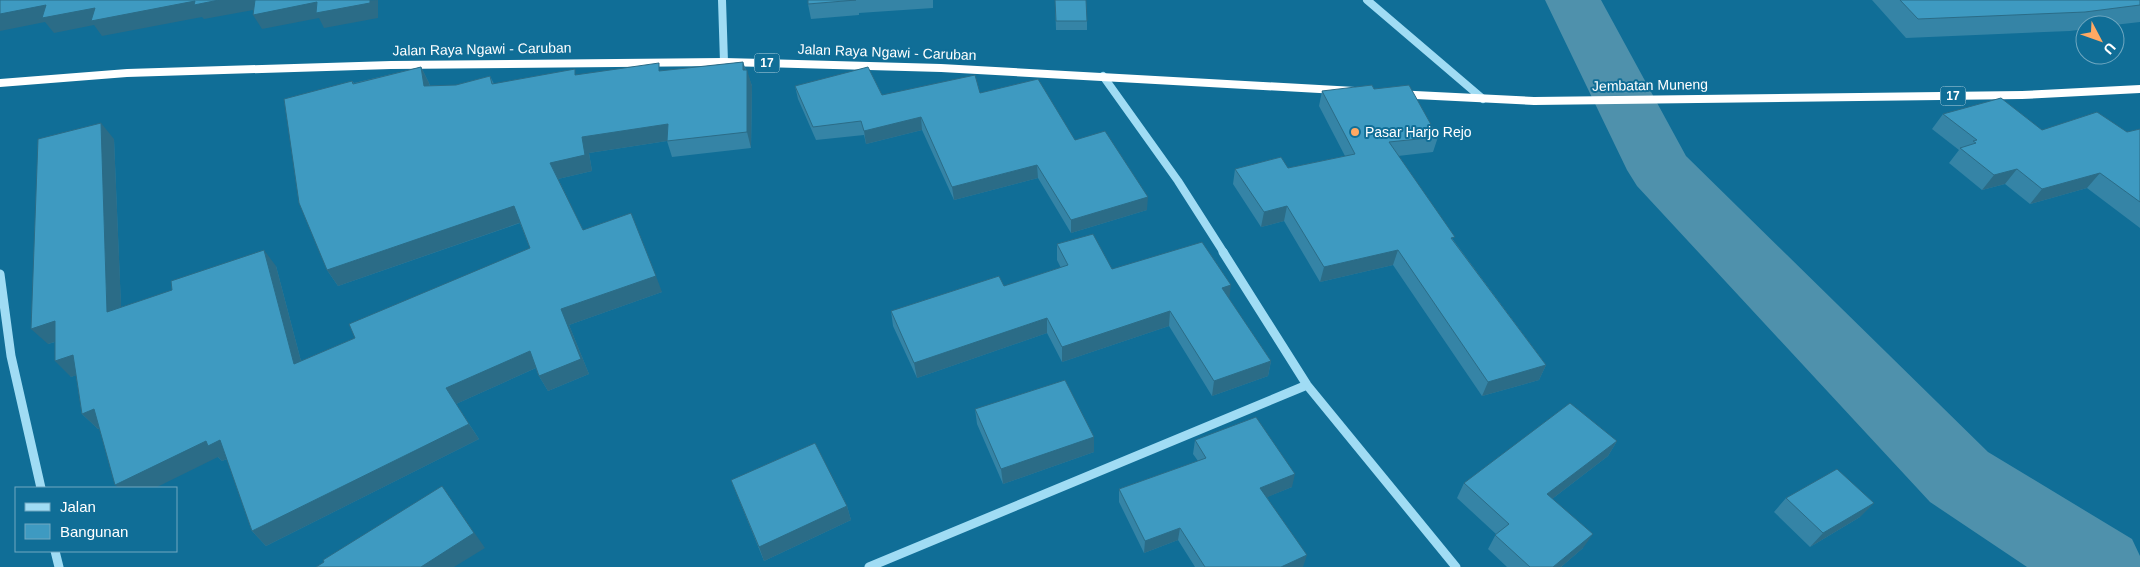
<svg xmlns="http://www.w3.org/2000/svg" width="2140" height="567" font-family="Arial,sans-serif">
	<style>
		.lines { fill: none; stroke-linecap: round; stroke-linejoin: round }
		.river { fill: #4f91ac; fill-rule: evenodd }
		.minor-far1 { stroke: #a0dcf4; stroke-width: 8 }
		.minor { stroke: #a0dcf4; stroke-width: 9 }
		.highway { fill: #fff; fill-rule: evenodd }
		.wall { fill: #3584a6 }
		.shaded-wall { fill: #2b6c87 }
		.building { fill: #3e9ac1; stroke: #2b6c87 }
		.poi-dot { fill: #ffa963; stroke: #106e97; stroke-width: 2 }
		.labels { text-anchor: middle; dominant-baseline: central; stroke-width: 4; stroke-linejoin: round; paint-order: stroke }
		.shield { fill: #106e97; stroke: #b7d4e0; stroke-width: 1 }
		.shield-label { font-size: 12px; font-weight: bold; fill: #fff }
		.street-label { font-size: 14px; fill: #fff; stroke: #106e97 }
		.poi-label { font-size: 14px; fill: #fff; stroke: #106e97; text-anchor: start }
	</style>
	<rect width="100%" height="100%" fill="#106e97"/>
	<g class="lines">
		<path class="river" d="M1545 0H1601L1686 156 1988 452 2132 539 2140 556V567H2027L1930 502 1637 186 1627 170Z"/>
		<path class="minor-far1" d="M722 0 724 62
			M1367 0 1483 99
			M1103 76 1178 181 1224 253"/>
		<path class="minor" d="M1223 252 1307 385 1456 567
			M0 274 11 356 41 488
			M55 551 59 567
			M869 567 1307 385"/>
		<path class="highway" d="M724 58 941 64 1355 87 1361 91 1355 95 941 72 724 66 391 69 127 77 0 87V79L127 69 391 61Z
			M2140 85V93L2022 99 1534 105 1395 98 1389 94 1395 90 1534 97 2022 91Z"/>
	</g>
	<path class="wall" d="M808 0H933V8L859 13V15L811 19 808 4Z
		M1055 0 1087 21V30H1056Z
		M1872 0H2140V22L2114 25H2085V29L2070 31 1906 38Z
		M743 62 752 86 751 148 672 157 667 141 589 153 592 171 558 179 583 230 662 292 569 325 589 374 548 391 539 376 536 368 456 404 479 439 266 546 252 531 227 459 222 461 218 457 100 429H98L82 414 76 375 71 377 55 342 48 344 114 139 121 307 276 266 301 361 355 338 530 248 520 223 338 286 327 270 352 81 354 83 421 67 429 83 430 86 456 85 490 76 494 84 577 75 661 71Z
		M795 86 882 95 980 93 1075 140 1147 210 1071 233 1038 178 954 200 922 130 866 144 864 135 816 140 798 99Z
		M1374 89 1438 137 1433 152 1398 156 1454 241 1546 365 1539 380 1482 396 1393 265 1320 282 1284 221 1261 227 1233 184 1235 169 1288 168 1345 156 1319 106 1322 91Z
		M1943 114 2042 130 2127 132 2140 129V228L2087 188 2030 204 2005 184 1982 190 1949 163 1959 150 1932 129Z
		M1057 244 1112 269 1229 299 1271 361 1268 376 1212 396 1169 326 1062 362 1047 333 917 378 893 326 891 311 1004 286 1061 268 1057 260Z
		M975 409 1094 452 1003 484 977 424Z
		M1195 440 1292 487 1267 497 1303 567H1195L1178 540 1144 553 1119 502V489L1198 461 1193 454Z
		M1617 441 1608 456 1552 499 1583 548 1561 567H1507L1488 549 1496 534 1457 498 1464 483Z
		M731 480 847 506 851 520 764 561Z
		M1786 498 1860 517 1810 547 1774 512Z"/>
	<path class="shaded-wall" d="M219 0H260L265 8 204 19 202 17 102 36 94 25 54 33 45 22 0 31V14L46 5 95 8Z
		M378 0V18L324 28 319 18 262 29 253 15 317 2Z
		M743 62 747 77V70L752 86 751 148 747 132Z
		M421 67 429 83 432 102 424 86Z
		M921 117 922 130 866 144 864 131Z
		M101 123 114 139 122 328 107 312Z
		M668 124 667 141 589 153 592 171 558 179 550 163 582 137Z
		M1037 165 1038 178 954 200 952 187Z
		M2017 169 2005 184 1982 190 1994 175Z
		M2100 173 2087 188 2030 204 2042 189Z
		M1148 197 1147 210 1071 233V220Z
		M514 206 522 222 338 286 327 270Z
		M1287 206 1284 221 1261 227 1264 212Z
		M264 250 276 266 306 380 294 364Z
		M1398 250 1393 265 1320 282 1324 267Z
		M656 276 662 292 569 325 589 374 548 391 539 376 561 309Z
		M1231 285 1229 301 1222 288Z
		M1170 311 1169 326 1062 362V347Z
		M1047 318V333L917 378 914 363Z
		M55 321 70 337 48 344 31 329Z
		M530 351 538 367 456 404 446 388Z
		M73 355 89 371 71 377 55 361Z
		M1271 361 1268 376 1212 396 1214 381Z
		M1546 365 1539 380 1482 396 1488 382Z
		M94 409 111 424 98 429 82 414Z
		M469 424 479 439 266 546 252 531Z
		M1094 437V452L1003 484 1001 469Z
		M220 440 234 456 222 461 218 457 155 488H119L115 485 206 441Z
		M1617 441 1608 456 1539 509 1547 494Z
		M1295 474 1292 487 1258 501 1260 488Z
		M442 486 485 548 454 567H421Z
		M1874 503 1860 517 1810 547 1823 533Z
		M847 506 851 520 764 561 759 547Z
		M1180 528 1178 540 1144 553 1145 541Z
		M1593 534 1583 548 1561 567H1553Z
		M1307 555 1303 567H1281Z"/>
	<path class="building" d="M0 0H219L194 5 195 1 91 21 95 8 42 18 46 5 0 14Z
		M255 0H370V3L316 13 317 2 253 15Z
		M808 0H856L808 4Z
		M1055 0H1086L1087 21H1056Z
		M1900 0H2140V5L2085 12 1918 19Z
		M743 62V70H747V132L667 141 668 124 582 137 585 155 550 163 583 230 631 213 656 276 561 309 581 359 539 376 530 351 446 388 469 424 252 531 220 440 208 446 206 441 115 485 94 409 82 414 73 355 55 361V321L31 329 38 139 101 123 107 312 172 290 171 281 264 250 294 364 355 338 349 324 530 248 514 206 327 270 299 203 284 99 352 81 353 84 421 67 424 86 456 85 490 76 492 84 575 69V75L659 63V71Z
		M868 67 882 95 975 75 980 93 1038 79 1075 140 1105 131 1148 197 1071 220 1037 165 952 187 921 117 864 131 861 121 813 127 795 86Z
		M1372 85 1374 89 1409 85 1438 137 1389 142 1455 237 1451 238 1546 365 1488 382 1398 250 1324 267 1287 206 1264 212 1235 169 1281 157 1288 168 1355 154 1322 91Z
		M2001 98 2042 130 2097 112 2127 132 2140 129V202L2100 173 2042 189 2017 169 1994 175 1960 148 1976 143 1973 141 1977 140 1943 114Z
		M1093 234 1112 269 1202 242 1231 285 1222 288 1271 361 1214 381 1170 311 1062 347 1047 318 914 363 891 311 999 276 1004 286 1068 265 1057 244Z
		M1065 380 1094 437 1001 469 975 409Z
		M1570 403 1617 441 1547 494 1593 534 1553 567H1530L1495 535 1509 524 1464 483Z
		M1256 417 1295 474 1260 488 1307 555 1281 567H1205L1180 528 1145 541 1119 489 1206 458 1195 440Z
		M815 443 847 506 759 547 731 480Z
		M1837 469 1874 503 1823 533 1786 498Z
		M442 486 474 533 421 567H316L324 562 323 560Z"/>
	<circle class="poi-dot" cx="1355" cy="132" r="5"/>
	<g class="labels">
		<g class="shield">
			<rect x="754.5" y="53.5" width="25" height="19" rx="4"/>
			<rect x="1940.5" y="86.5" width="25" height="19" rx="4"/>
		</g>
		<g class="shield-label">
			<text x="767" y="63">17</text>
			<text x="1953" y="96">17</text>
		</g>
		<g class="street-label">
			<text transform="translate(482 49) rotate(-1)">Jalan Raya Ngawi - Caruban</text>
			<text transform="translate(887 52) rotate(2)">Jalan Raya Ngawi - Caruban</text>
			<text transform="translate(1650 85) rotate(-1)">Jembatan Muneng</text>
		</g>
		<g class="poi-label">
			<text x="1365" y="132">Pasar Harjo Rejo</text>
		</g>
	</g>
	<rect x="15" y="487" width="162" height="65" fill="#106e97" stroke="#70a8c1"/>
	<rect x="25" y="503" width="25" height="8" fill="#a0dcf4" stroke="#70a8c1"/>
	<text x="60" y="512" font-size="15" fill="#ffffff">Jalan</text>
	<rect x="25" y="524" width="25" height="15" fill="#3e9ac1" stroke="#70a8c1"/>
	<text x="60" y="537" font-size="15" fill="#ffffff">Bangunan</text>
	<g transform="translate(2100 40) rotate(131)"><circle r="24" fill="#106e97" stroke="#70a8c1"/>
	<path d="M0-4L9 19L0 12L-9 19Z" fill="#ffa963"/>
	<text y="-8" font-size="14" font-weight="bold" text-anchor="middle" fill="#ffffff">U</text>
	</g>
</svg>
